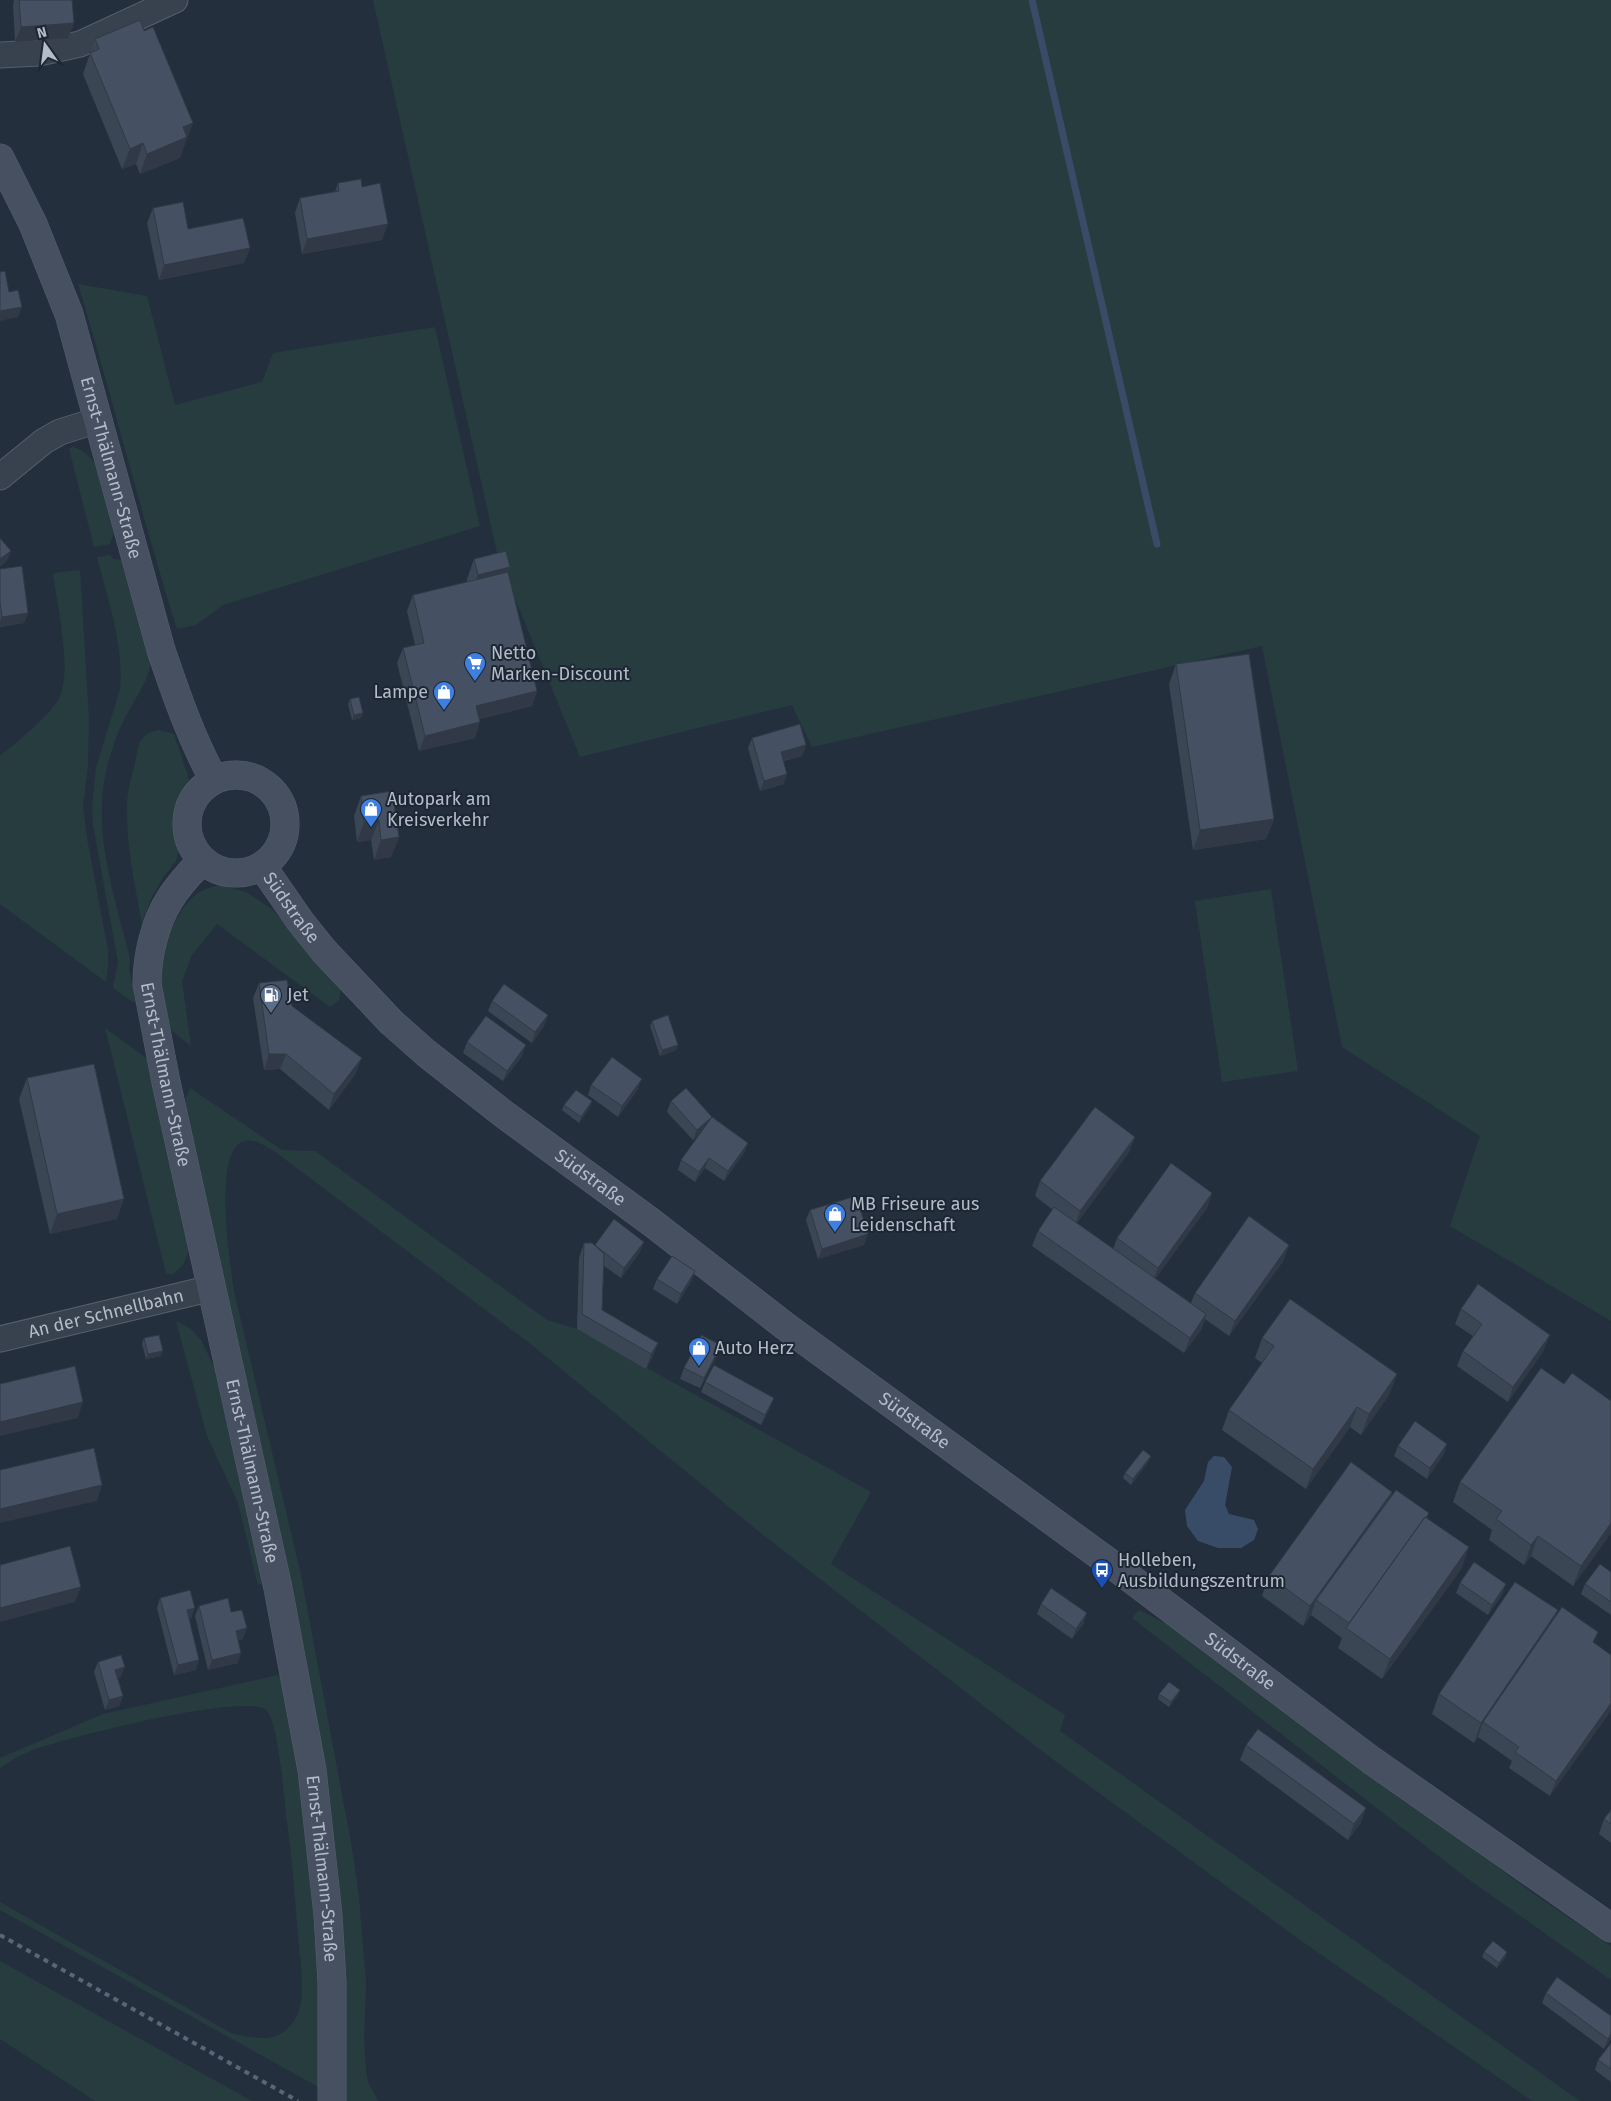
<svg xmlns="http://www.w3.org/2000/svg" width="1611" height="2101" font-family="'Fira Sans',sans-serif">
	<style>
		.green { fill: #263c3f }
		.water { fill: #394c67 }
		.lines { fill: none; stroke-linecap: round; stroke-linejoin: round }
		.stream { stroke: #394c67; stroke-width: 7 }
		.street-casing { stroke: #565f6c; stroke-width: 27 }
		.secondary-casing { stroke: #565f6c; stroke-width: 29 }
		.street { stroke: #38414e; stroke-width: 25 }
		.secondary { stroke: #465061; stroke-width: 28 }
		.rail { stroke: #5a6575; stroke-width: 4; stroke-dasharray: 5 5; stroke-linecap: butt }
		.wall { fill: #3b4654 }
		.shaded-wall { fill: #303945 }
		.building { fill: #455162; stroke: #303945 }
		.labels { text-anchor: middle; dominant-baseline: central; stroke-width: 4; stroke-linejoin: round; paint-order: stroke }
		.street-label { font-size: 18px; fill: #b4bcc9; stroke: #1d2633 }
		.poi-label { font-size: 18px; fill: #b4bcc9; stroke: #1d2633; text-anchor: start }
	</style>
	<rect width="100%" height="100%" fill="#242f3e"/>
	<path class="green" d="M373 0H1611V1321L1450 1226 1480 1136 1342 1047 1262 646 812 747 792 705 580 757 498 557Z
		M78 284 147 296 175 405 262 382 273 353 435 327 480 526 223 605 196 625 177 629C141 515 113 399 78 284Z
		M73 447C83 450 88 455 95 463L114 533 110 544 94 547 69 449Z
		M110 555 113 559 122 560 151 663C147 685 131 704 122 724 116 736 112 749 109 760 89 826 115 895 130 959L129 969 136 1004 113 988 118 962 93 825 92 807 96 768 120 689C124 645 108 600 97 557Z
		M80 570 89 718 88 766 83 807 87 838 108 950V965L106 982 0 904V756C14 744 54 713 60 696 72 667 57 606 53 573Z
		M159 730 174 734 187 773 190 785 177 823 179 851 176 861 162 879 150 901 142 924C135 886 126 845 127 806 127 792 131 778 135 764 139 745 137 735 159 730Z
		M221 885 246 892 272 909 341 989 339 1000 330 1007 217 924 192 955 182 981 191 1046 166 1026C164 1011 161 996 160 981 159 957 174 912 193 897 201 890 210 887 221 885Z
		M1271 889 1298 1071 1222 1082 1195 901Z
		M105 1028 153 1063 189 1250 183 1265 172 1275 166 1273Z
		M190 1088 282 1150 315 1151 547 1320 577 1329 871 1492 831 1564 1065 1715 1060 1731 1580 2101H1532L1300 1940 1047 1755 757 1530 532 1345 274 1151C265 1146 253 1137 242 1142 213 1155 230 1264 234 1291L301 1575 352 1848 359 1896 366 1983 364 2039 366 2070 368 2082 378 2101H344V1977L185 1110 186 1098Z
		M176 1321 191 1329 201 1340 220 1379 264 1583 258 1585 238 1503 207 1436Z
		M1139 1610 1177 1629 1534 1894 1611 1946V1980L1468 1879 1132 1618Z
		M283 1674C295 1737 306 1801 312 1865 319 1940 321 2014 322 2089L0 1910V1902L231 2033C249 2037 269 2043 285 2031 294 2024 299 2013 301 2002 304 1981 300 1958 298 1937 295 1898 292 1859 287 1821 284 1801 279 1721 266 1710 244 1692 61 1739 30 1751 19 1755 10 1762 0 1768V1758L103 1714Z
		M0 1961 252 2101H95L0 2039Z"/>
	<path class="water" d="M1214 1456 1224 1457 1232 1467 1225 1505 1229 1514 1254 1520 1258 1529 1254 1540 1241 1548H1218L1198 1541 1187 1526 1185 1510 1204 1481 1208 1462Z"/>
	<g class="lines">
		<path class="stream" d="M1032 0 1157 544"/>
		<g class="street-casing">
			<g id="street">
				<path d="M0 55 39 53 80 44 175 0"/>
				<path d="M0 477 44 441 60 432 98 420"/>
				<path id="s1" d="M0 1339 212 1288"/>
			</g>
		</g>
		<g class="secondary-casing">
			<g id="secondary">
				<path id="s2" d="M0 158 33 224 69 314 161 650C176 694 191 738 214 780"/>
				<circle cx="236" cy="824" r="49"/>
				<path id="s3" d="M202 860C191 872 179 884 170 899 155 922 147 956 147 984L166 1082 278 1588 312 1770 328 1915 332 1982V2101"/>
				<path id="s4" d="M262 866 300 921 324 951 391 1022 426 1053 505 1115 651 1222 785 1326 1118 1569 1371 1760 1611 1928"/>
			</g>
		</g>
		<use href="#street" class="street"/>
		<use href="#secondary" class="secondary"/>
		<path class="rail" d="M0 1935 298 2101"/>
	</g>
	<path class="wall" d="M14 0H72L74 23 68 38 15 42 13 5Z
		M95 39 186 143H185L180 158 140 174 136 164 122 169 83 74Z
		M338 183 362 187 382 240 302 254 295 213 300 198 335 192Z
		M153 208 188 229 250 248 244 263 159 280 147 223Z
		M474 559 510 567 508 572 537 691 532 706 480 719 475 738 419 751 397 663 403 648 415 645 407 611 413 595 467 582V579Z
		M0 569 28 613 24 623 0 627Z
		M1176 664 1274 819 1266 839 1193 850 1169 684Z
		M350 699 361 718 352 720 348 704Z
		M752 738 806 745 802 756 784 761V784L760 791 748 748Z
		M361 796 399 837 391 857 374 860 371 840 357 842 354 816Z
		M259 983 292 1006 356 1073 329 1110 280 1069 264 1070 253 998Z
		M492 1001 548 1015 544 1026 532 1043 488 1011Z
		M652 1021 678 1045 676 1050 660 1056 650 1026Z
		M467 1042 522 1056 503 1081 463 1053Z
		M27 1078 117 1219 50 1234 19 1099Z
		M591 1085 638 1089 618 1117 588 1095Z
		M592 1101 590 1107 579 1123 562 1110 564 1105Z
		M671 1101 712 1117 748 1143 744 1153 724 1181 705 1168 695 1182 678 1170 681 1160 699 1135 693 1140 667 1112Z
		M1135 1137 1129 1152 1077 1223 1113 1249 1117 1238 1212 1193 1207 1208 1155 1279 1191 1303 1195 1293 1284 1260 1229 1336 1205 1319 1201 1330 1184 1353 1032 1246 1038 1231 1053 1210 1035 1196 1040 1181Z
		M810 1210 864 1245 818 1259 806 1220Z
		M584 1243 595 1245 640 1252 621 1278 604 1266 602 1310 658 1343 652 1358 646 1369 577 1329 579 1258Z
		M695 1271 691 1282 677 1304 653 1289 657 1279Z
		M1461 1309 1544 1350 1508 1402 1457 1366 1463 1351 1473 1336 1455 1324Z
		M144 1338 161 1356 146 1359 142 1344Z
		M1262 1338 1397 1374 1389 1395 1361 1435 1350 1427 1306 1489 1222 1430 1229 1410 1262 1363 1255 1358Z
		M721 1345 717 1355 700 1388 680 1379 684 1368Z
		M705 1382 770 1408 761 1425 701 1392Z
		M1564 1384 1611 1401V1533L1573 1586 1531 1556 1524 1565 1489 1540 1492 1530 1453 1502 1460 1482Z
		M1398 1446 1444 1454 1427 1479 1394 1456Z
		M1149 1461 1131 1485 1123 1478 1125 1473Z
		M1392 1492 1391 1497 1428 1518 1462 1568 1382 1679 1338 1648 1342 1638 1311 1615 1303 1626 1262 1596 1269 1576Z
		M1611 1572V1615L1581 1594 1585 1584Z
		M1460 1583 1502 1595 1488 1615 1456 1593Z
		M160 1598 191 1619H189L196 1670 174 1675 157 1608Z
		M1041 1604 1084 1623 1072 1639 1037 1614Z
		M199 1606 231 1612 243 1639 238 1640V1663L208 1670 195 1616Z
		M1555 1619 1594 1643 1611 1655 1550 1796 1509 1768 1512 1761 1478 1737 1474 1743 1432 1714 1439 1694Z
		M98 1662 121 1677 118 1678 123 1696 119 1706 105 1710 94 1672Z
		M1180 1690 1178 1695 1169 1707 1158 1699 1159 1694Z
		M1246 1745 1366 1808 1360 1824 1348 1840 1240 1760Z
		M1611 1810V1843L1599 1834 1604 1819Z
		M1484 1952H1507L1505 1958 1497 1968 1482 1957Z
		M1546 1993 1611 2039 1604 2049 1542 2003Z
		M1611 2043V2082L1595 2070 1598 2060Z"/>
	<path class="shaded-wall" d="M74 23 68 38 15 42 21 27Z
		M193 123 180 158 140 174 147 154 183 127Z
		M143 143 136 164 122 169 130 149Z
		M388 224 382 240 302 254 307 239Z
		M250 248 244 263 159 280 164 265Z
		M22 307 18 317 0 321V311Z
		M11 551 7 561 0 567V559Z
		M510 567 503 587 470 595 478 575Z
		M28 613 24 623 0 627V622L2 617Z
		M537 691 532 706 471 721 476 706Z
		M363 713 361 718 352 720 354 715Z
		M480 722 475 738 419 751 425 736Z
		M806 745 802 756 778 762 781 752Z
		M787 774 784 784 760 791 764 781Z
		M1274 819 1266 839 1193 850 1200 830Z
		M379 820 371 840 357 842 364 822Z
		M399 837 391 857 374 860 381 840Z
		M548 1015 544 1026 532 1043 535 1032Z
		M526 1045 522 1056 503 1081 507 1071Z
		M678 1045 676 1050 660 1056 662 1050Z
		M269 1054H286L280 1069 264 1070Z
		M362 1058 356 1073 329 1110 334 1094Z
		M642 1079 638 1089 618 1117 622 1106Z
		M592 1101 590 1107 579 1123 581 1117Z
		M712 1117 708 1127 693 1140 697 1130Z
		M1135 1137 1129 1152 1075 1226 1080 1211Z
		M748 1143 744 1153 724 1181 728 1171Z
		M709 1158 705 1168 695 1182 699 1172Z
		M1212 1193 1207 1208 1152 1283 1158 1268Z
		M124 1199 117 1219 50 1234 57 1214Z
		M868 1234 864 1245 818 1259 822 1249Z
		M644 1242 640 1252 621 1278 624 1268Z
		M1289 1245 1284 1260 1229 1336 1235 1321Z
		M695 1271 691 1282 677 1304 681 1294Z
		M1206 1314 1201 1330 1184 1353 1190 1338Z
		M1550 1335 1544 1350 1508 1402 1513 1387Z
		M658 1343 652 1358 646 1369 651 1354Z
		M721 1345 717 1355 700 1388 704 1378Z
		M163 1351 161 1356 146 1359 148 1354Z
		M1397 1374 1389 1395 1361 1435 1369 1414Z
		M774 1398 770 1408 761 1425 765 1415Z
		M83 1402 78 1418 0 1436V1422Z
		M1357 1407 1350 1427 1306 1489 1313 1469Z
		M1447 1444 1444 1454 1427 1479 1430 1468Z
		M1151 1456 1149 1461 1131 1485 1133 1479Z
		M102 1485 97 1501 0 1523V1509Z
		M1392 1492 1385 1512 1316 1600 1311 1615 1303 1626 1310 1606Z
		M1611 1523V1533L1573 1586 1581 1566Z
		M1538 1536 1531 1556 1524 1565 1531 1545Z
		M1469 1547 1462 1568 1382 1679 1390 1659Z
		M1506 1584 1502 1595 1488 1615 1492 1605Z
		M81 1587 75 1602 0 1622V1608Z
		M195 1608 191 1619 183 1621 187 1610Z
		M1558 1610 1550 1631 1483 1722 1478 1737 1474 1743 1481 1723Z
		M1087 1613 1084 1623 1072 1639 1076 1629Z
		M247 1628 243 1639 233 1641 236 1631Z
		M241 1653 238 1663 208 1670 212 1660Z
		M199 1660 196 1670 174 1675 178 1665Z
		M125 1667 121 1677 111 1680 115 1670Z
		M1180 1690 1178 1695 1169 1707 1171 1702Z
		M123 1696 119 1706 105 1710 109 1700Z
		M1611 1703V1711L1550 1796 1556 1781Z
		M1366 1808 1360 1824 1348 1840 1354 1824Z
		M1507 1952 1505 1958 1497 1968 1499 1963Z
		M1611 2034V2039L1604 2049 1608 2039Z"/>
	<path class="building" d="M19 0H72L74 23 21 27Z
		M140 20 144 31 153 27 193 123 183 127 187 137 147 154 143 143 130 149 90 53 99 49 95 39Z
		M361 179 362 187 380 183 388 224 307 239 300 198 339 191 338 183Z
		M183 202 188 229 243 218 250 248 164 265 153 208Z
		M5 271 9 292 18 290 22 307 0 311V272Z
		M0 538 11 551 0 559Z
		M506 551 510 567 478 575 474 559Z
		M22 566 28 613 2 617 0 602V569Z
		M508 572 537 691 476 706 480 722 425 736 403 648 424 643 413 595Z
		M1249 654 1274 819 1200 830 1176 664Z
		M359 697 363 713 354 715 350 699Z
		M800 724 806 745 781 752 787 774 764 781 752 738Z
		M392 791 399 837 381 840 379 820 364 822 361 796Z
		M287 980 292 1006 362 1058 334 1094 286 1054H269L259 983Z
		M504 984 548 1015 535 1032 492 1001Z
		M668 1015 678 1045 662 1050 652 1021Z
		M486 1016 526 1045 507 1071 467 1042Z
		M612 1057 642 1079 622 1106 591 1085Z
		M94 1064 124 1199 57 1214 27 1078Z
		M686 1088 712 1117 697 1130 671 1101Z
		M576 1090 592 1101 581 1117 564 1105Z
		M1095 1107 1135 1137 1080 1211 1040 1181Z
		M712 1117 748 1143 728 1171 709 1158 699 1172 681 1160Z
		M1171 1163 1212 1193 1158 1268 1117 1238Z
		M856 1196 868 1234 822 1249 810 1210Z
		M1054 1207 1206 1314 1190 1338 1038 1231Z
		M1249 1216 1289 1245 1235 1321 1195 1293Z
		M614 1219 644 1242 624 1268 595 1245Z
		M584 1243H592L604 1254 602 1310 658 1343 651 1354 582 1314Z
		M672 1256 695 1271 681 1294 657 1279Z
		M1478 1284 1550 1335 1513 1387 1463 1351 1482 1324 1461 1309Z
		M1290 1299 1397 1374 1369 1414 1357 1407 1313 1469 1229 1410 1274 1346 1262 1338Z
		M159 1335 163 1351 148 1354 144 1338Z
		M701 1335 721 1345 704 1378 684 1368Z
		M714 1365 774 1398 765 1415 705 1382Z
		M75 1366 83 1402 0 1422V1384Z
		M1541 1368 1564 1384 1572 1373 1611 1401V1523L1581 1566 1538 1536 1531 1545 1496 1519 1502 1511 1460 1482Z
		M1415 1421 1447 1444 1430 1468 1398 1446Z
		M94 1448 102 1485 0 1509V1470Z
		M1143 1450 1151 1456 1133 1479 1125 1473Z
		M1351 1462 1392 1492 1310 1606 1269 1576Z
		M1396 1490 1429 1513 1426 1518 1425 1517 1349 1623 1316 1600Z
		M1425 1517 1469 1547 1390 1659 1346 1628Z
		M70 1546 81 1587 0 1608V1565Z
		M1474 1562 1506 1584 1492 1605 1460 1583Z
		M1600 1564 1611 1572V1602L1585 1584Z
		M1515 1582 1558 1610 1481 1723 1439 1694Z
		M1051 1588 1087 1613 1076 1629 1041 1604Z
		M190 1590 195 1608 187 1610 199 1660 178 1665 160 1598Z
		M228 1598 231 1612 242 1610 247 1628 236 1631 241 1653 212 1660 199 1606Z
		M1562 1607 1598 1632 1593 1642 1611 1655V1703L1556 1781 1515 1752 1519 1747 1483 1722Z
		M121 1655 125 1667 115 1670 123 1696 109 1700 98 1662Z
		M1169 1682 1180 1690 1171 1702 1159 1694Z
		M1258 1729 1366 1808 1354 1824 1246 1745Z
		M1611 1810V1824L1604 1819Z
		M1493 1941 1507 1952 1499 1963 1484 1952Z
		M1557 1977 1611 2016V2034L1608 2039 1546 1993Z
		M1611 2043V2069L1598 2060Z"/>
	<defs>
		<g id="supermarket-pin" transform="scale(1.125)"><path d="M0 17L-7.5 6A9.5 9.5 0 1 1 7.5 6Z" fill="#3f7fe0" stroke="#1d2633"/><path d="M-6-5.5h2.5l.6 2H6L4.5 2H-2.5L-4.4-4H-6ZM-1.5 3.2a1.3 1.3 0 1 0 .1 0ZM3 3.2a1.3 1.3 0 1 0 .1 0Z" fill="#fff"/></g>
		<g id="shop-pin" transform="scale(1.125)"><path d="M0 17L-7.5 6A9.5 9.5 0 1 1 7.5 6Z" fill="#3f7fe0" stroke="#1d2633"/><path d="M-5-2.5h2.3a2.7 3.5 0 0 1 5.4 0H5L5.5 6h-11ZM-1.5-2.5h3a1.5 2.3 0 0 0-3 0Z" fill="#fff"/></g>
		<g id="fuel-pin" transform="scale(1.125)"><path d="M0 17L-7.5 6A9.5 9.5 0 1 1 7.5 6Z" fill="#5c6f8a" stroke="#1d2633"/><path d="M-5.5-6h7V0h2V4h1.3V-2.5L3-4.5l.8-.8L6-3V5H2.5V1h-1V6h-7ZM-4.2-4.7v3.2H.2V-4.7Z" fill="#fff"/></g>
		<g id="bus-pin" transform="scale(1.125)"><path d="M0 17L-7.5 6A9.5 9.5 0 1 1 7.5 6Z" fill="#1a4fb4" stroke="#1d2633"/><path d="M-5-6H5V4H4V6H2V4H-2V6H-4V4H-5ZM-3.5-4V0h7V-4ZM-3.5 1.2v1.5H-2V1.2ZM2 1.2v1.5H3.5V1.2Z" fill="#fff"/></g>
	</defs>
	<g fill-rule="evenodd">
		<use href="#supermarket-pin" x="475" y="663"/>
		<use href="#shop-pin" x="444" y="692"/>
		<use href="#shop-pin" x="371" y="809"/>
		<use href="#fuel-pin" x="271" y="995"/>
		<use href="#shop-pin" x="835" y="1214"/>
		<use href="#shop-pin" x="699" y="1348"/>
		<use href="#bus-pin" x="1102" y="1570"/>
	</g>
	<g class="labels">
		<g class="street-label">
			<text stroke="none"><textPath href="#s2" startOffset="330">Ernst-Thälmann-Straße</textPath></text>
			<text stroke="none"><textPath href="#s4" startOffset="51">Südstraße</textPath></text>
			<text stroke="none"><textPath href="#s3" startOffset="232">Ernst-Thälmann-Straße</textPath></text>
			<text stroke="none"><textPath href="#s4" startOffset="456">Südstraße</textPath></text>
			<text stroke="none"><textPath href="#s1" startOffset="109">An der Schnellbahn</textPath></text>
			<text stroke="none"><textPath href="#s4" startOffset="861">Südstraße</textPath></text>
			<text stroke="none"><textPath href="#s3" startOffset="638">Ernst-Thälmann-Straße</textPath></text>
			<text stroke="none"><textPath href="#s4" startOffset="1266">Südstraße</textPath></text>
			<text stroke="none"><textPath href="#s3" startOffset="1042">Ernst-Thälmann-Straße</textPath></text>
		</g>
		<g class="poi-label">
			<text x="491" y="653">Netto<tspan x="491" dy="21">Marken-Discount</tspan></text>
			<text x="428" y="692" text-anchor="end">Lampe</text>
			<text x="387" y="799">Autopark am<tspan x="387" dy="21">Kreisverkehr</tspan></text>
			<text x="287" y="995">Jet</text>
			<text x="851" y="1204">MB Friseure aus<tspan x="851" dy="21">Leidenschaft</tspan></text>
			<text x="715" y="1348">Auto Herz</text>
			<text x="1118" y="1560">Holleben,<tspan x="1118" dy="21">Ausbildungszentrum</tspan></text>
		</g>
	</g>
	<g transform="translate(45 45) rotate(346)" stroke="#1d2633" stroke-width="4" paint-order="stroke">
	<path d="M0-4L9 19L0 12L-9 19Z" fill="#b4bcc9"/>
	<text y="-8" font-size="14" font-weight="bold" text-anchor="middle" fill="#b4bcc9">N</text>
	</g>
</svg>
